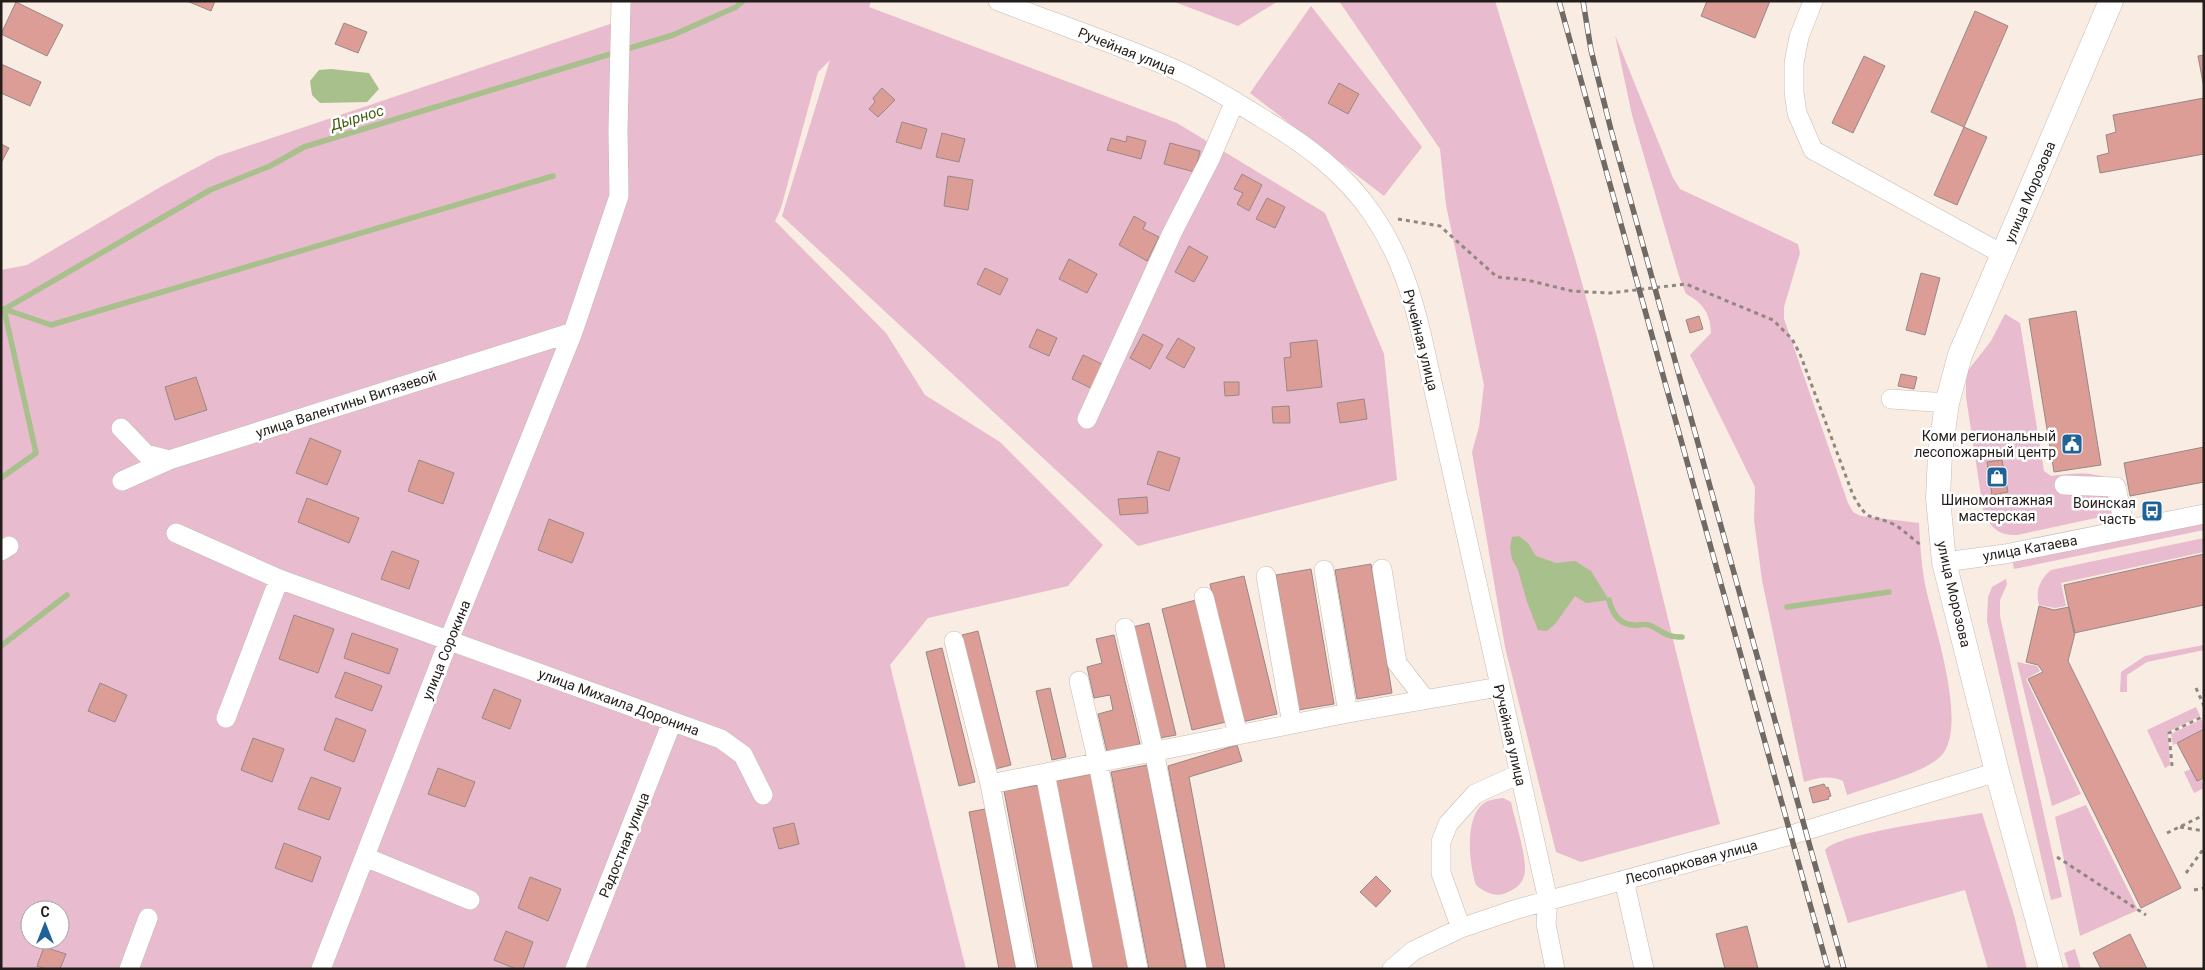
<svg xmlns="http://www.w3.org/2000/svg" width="2205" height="970" font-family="Roboto,sans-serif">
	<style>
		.green { fill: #e8bbce; fill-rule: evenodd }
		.water { fill: #a8c08c }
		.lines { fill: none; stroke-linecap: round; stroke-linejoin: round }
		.stream { stroke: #a8c08c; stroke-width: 5.5 }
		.building { fill: #dc9d97; stroke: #978886 }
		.minor-casing { stroke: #c6bab1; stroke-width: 20 }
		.major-casing { stroke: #c6bab1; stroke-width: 25 }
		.path { stroke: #908780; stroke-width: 3; stroke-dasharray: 4 4; stroke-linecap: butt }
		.minor { stroke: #fff; stroke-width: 19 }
		.major { stroke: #fff; stroke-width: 24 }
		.rail-casing { stroke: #716964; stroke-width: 5.5 }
		.rail { stroke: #fff; stroke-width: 4; stroke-dasharray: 11; stroke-linecap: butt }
		.labels { text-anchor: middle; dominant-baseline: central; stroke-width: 5; stroke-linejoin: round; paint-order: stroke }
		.street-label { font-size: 14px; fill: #231e1b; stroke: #fff }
		.poi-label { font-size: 14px; fill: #231e1b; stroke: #fff; text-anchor: end }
		.water-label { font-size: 15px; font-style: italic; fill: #3f5b0b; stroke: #fff }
	</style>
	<rect width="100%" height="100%" fill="#f9ece2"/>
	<path class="green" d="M629 1H871L869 7 1177 123 1325 213 1384 354 1397 480 1138 546 782 216 830 60 818 72 781 208 775 221 886 333 925 395 1000 442 1103 545 1068 586 928 618 890 665 966 969H1V270L27 265 164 185 218 156 628 18ZM30 910H60V940H30Z
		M1172 1H1278L1238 26Z
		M1339 1H1495C1523 93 1554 184 1580 276 1632 457 1671 642 1720 824L1581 862 1556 852 1505 647 1472 452 1479 427 1484 385 1446 205 1440 149Z
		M1311 6 1422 147 1384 196 1250 93Z
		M1615 35 1673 178 1680 189 1798 244 1800 253 1784 307V319L1848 503 1853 512 1861 516 1919 523C1920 542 1921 561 1924 579 1931 619 1970 725 1941 756 1925 773 1871 786 1847 795L1843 781C1829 775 1818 778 1804 782L1762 580 1754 520 1755 487 1690 355 1711 333C1711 314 1702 302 1686 294L1679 276 1632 115Z
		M2005 314 2020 323 2044 471 2051 476C2074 473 2091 471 2113 480L2117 508 2110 515 2017 535C1999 535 1994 530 1984 515L1966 397V373L1991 341Z
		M2204 519V530L2014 569 2012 558Z
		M2204 538V552L2061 583 2066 606 2055 608 2039 605C2035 591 2040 579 2051 570Z
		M2006 579 2007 584 2000 600V616L2062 897 2051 900 1987 621 1988 597 1992 587Z
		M2204 645V650L2147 662 2127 675V692H2120L2121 672 2145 656Z
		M2017 662 2037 666 2040 671 2026 679 2081 794 2052 806Z
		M2196 707 2200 716 2168 732 2170 765 2165 768 2147 730Z
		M2202 719 2204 729 2173 745 2171 734Z
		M2191 769 2197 781 2201 779 2204 788 2194 793 2184 772Z
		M1503 798 1511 802C1514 818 1529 862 1524 876 1522 884 1515 889 1508 892 1497 898 1485 893 1476 885 1469 864 1464 817 1484 803 1490 799 1497 799 1503 798Z
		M2086 805 2138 910 2080 936 2055 817Z
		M1982 813 2014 915 2027 969H1988L1965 890 1848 923 1825 850C1838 833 1955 818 1982 813Z
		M2075 949 2081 969H2069L2064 953Z"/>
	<path class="water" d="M331 69 369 73 379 89 367 102 320 103 312 95 310 81 319 70Z
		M1519 536 1528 543 1536 556 1556 563 1575 561 1591 571 1609 600 1586 603 1575 596 1555 624 1547 631 1538 630 1527 602 1518 570 1512 559 1510 547 1512 537Z"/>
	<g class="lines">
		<path class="stream" d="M4 309 51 325 553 176
			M1 311 210 190 270 166 304 147 673 35 736 7 743 1
			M1 478 36 453 4 309
			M1609 600C1612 612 1619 625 1634 625 1640 626 1643 623 1649 625 1664 631 1664 637 1682 637
			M1787 607 1889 592
			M1 646 67 595"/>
	</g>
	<path class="building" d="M187 1H215L211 11Z
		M1707 1H1770L1755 38 1701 16Z
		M16 2 63 25 47 56 1 34Z
		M1975 11 2008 26 1964 127 1931 112Z
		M344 23 367 32 358 53 335 44Z
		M2204 55V88L2198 56Z
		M1864 56 1885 66 1853 133 1832 123Z
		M1 64 41 82 30 106 1 93Z
		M1339 83 1359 94 1348 114 1328 103Z
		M882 88 895 100 878 117 869 109 875 102 873 98Z
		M2204 98V154L2100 173 2097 156 2109 153 2106 135 2116 132 2113 115Z
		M902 122 927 129 921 149 896 142Z
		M1964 127 1987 137 1957 205 1934 195Z
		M942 133 965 139 959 162 936 157Z
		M1127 136 1146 141 1141 159 1107 150 1111 138 1126 142Z
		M1170 143 1200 151 1195 172 1164 164Z
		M1 144 9 148 1 163Z
		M1242 174 1262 185 1249 211 1237 204 1243 193 1234 189Z
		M948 176 973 180 968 210 944 206Z
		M1267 198 1285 207 1275 228 1256 219Z
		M1134 216 1146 223 1143 229 1159 237 1147 261 1119 245Z
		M1189 246 1208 257 1194 282 1175 272Z
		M1069 259 1097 274 1087 293 1059 279Z
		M985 268 1008 279 1000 295 977 284Z
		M1921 273 1940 278 1925 335 1906 330Z
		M2076 311 2101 465 2054 472 2029 319Z
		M1699 316 1703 329 1690 333 1686 320Z
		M1037 329 1057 338 1049 356 1029 347Z
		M1143 334 1163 345 1150 369 1130 358Z
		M1178 338 1195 348 1184 368 1166 358Z
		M1317 340 1322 387 1287 391 1284 358 1291 357 1290 343Z
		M1083 355 1104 365 1093 389 1072 379Z
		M1901 374 1917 377 1914 389 1898 386Z
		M196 377 207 410 175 420 165 387Z
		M1224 382H1239V395L1225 396Z
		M1364 399 1367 419 1340 423 1337 403Z
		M1289 406 1290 423H1273L1272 407Z
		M310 438 341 451 327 485 296 473Z
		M2204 447V482L2130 496 2124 463Z
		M1158 451 1180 458 1169 491 1147 484Z
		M419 460 454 473 443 504 408 491Z
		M2002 460 2008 492 1992 495 1987 462Z
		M1147 497 1148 513 1120 515 1118 499Z
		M307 498 359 518 349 543 298 522Z
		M549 519 584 533 572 563 538 550Z
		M392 551 419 561 409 589 381 579Z
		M2204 554V605L2074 633 2064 585Z
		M1371 564 1392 693 1357 699 1335 570Z
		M1311 569 1334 704 1298 710 1276 575Z
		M1244 576 1277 714 1242 722 1210 584Z
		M1196 600 1226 722 1192 730 1162 609Z
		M2039 606 2054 610 2069 607 2075 633 2068 661 2181 888 2141 908 2028 679 2043 672 2038 665 2026 662Z
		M294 615 334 629 318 673 279 659Z
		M1149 623 1176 735 1160 738 1133 627Z
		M978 631 1011 765 995 769 962 635Z
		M352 633 398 649 389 674 344 658Z
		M1114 635 1140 744 1107 752 1098 714 1113 710 1110 695 1094 698 1087 667 1102 663 1096 639Z
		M942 648 975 782 959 786 926 652Z
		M345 672 382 686 372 711 335 697Z
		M100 683 127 695 115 722 88 711Z
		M1050 688 1066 757 1052 760 1036 691Z
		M494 689 521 700 510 729 482 718Z
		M336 718 366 730 354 762 324 750Z
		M2204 729V778L2197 781 2177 743Z
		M253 738 284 749 272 782 241 770Z
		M1237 745 1242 761 1189 777 1225 969H1207L1168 766Z
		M1147 765 1186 969H1149L1111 772Z
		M438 768 475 782 465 807 428 794Z
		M1091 774 1129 969H1092L1056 781Z
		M311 777 341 788 329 820 298 809Z
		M1824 784 1826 788 1828 787 1831 796 1828 797 1829 799 1813 803 1809 788Z
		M1039 785 1074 969H1038L1004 791Z
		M985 809 1016 969H999L969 812Z
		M794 823 799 844 779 849 773 828Z
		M284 843 321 857 312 882 275 868Z
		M1376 876 1391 891 1376 907 1360 892Z
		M530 877 561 889 548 921 518 908Z
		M1747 926 1758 969H1725L1716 934Z
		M506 931 533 942 523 969H516L494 960Z
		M2130 934 2147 969H2101L2093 953Z
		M44 947 66 954 60 969H46L37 966Z"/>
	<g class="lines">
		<g class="minor-casing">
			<path id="minor" d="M998 1C1057 24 1117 44 1174 69 1204 82 1233 100 1260 117 1304 143 1345 173 1373 215 1399 253 1412 294 1422 337L1548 900 1546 924 1555 969
				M1813 1 1799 37 1794 63V92L1797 113 1813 150 2004 255
				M1891 399 1947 403
				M1087 419 1173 231 1210 159 1235 101
				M121 428 146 454 169 460
				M122 481 169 460 573 332
				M2064 485 2116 487 2125 530
				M176 533 279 579 721 739 743 755 763 795
				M1 551 9 546
				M1944 562 2005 554 2204 514
				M1382 569 1397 663 1425 699
				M1324 570 1348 713
				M1266 576 1292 724
				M1204 597 1238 735
				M1125 628 1154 751 1197 969
				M954 641 990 784 1026 969
				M1079 681 1098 763 1138 969
				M226 718 279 579
				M1045 773 1083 969
				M990 784 1348 713 1499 687
				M365 857 470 900
				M1624 880 1644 969
				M1461 928 1441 873V842L1448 824 1475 794 1519 774
				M129 969 148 918
				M321 969 449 640 573 332 619 196 618 130 621 1
				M575 969 672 722
				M1392 969 1413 951 1461 928 1517 909 1791 835 1997 772"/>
		</g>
		<g class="major-casing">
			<path id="major" d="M2051 969 1997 772 1944 562 1938 498 1940 454 1947 403 1960 355 2111 1"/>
		</g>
		<path class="path" d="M1398 219 1440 226 1497 277 1527 280 1572 291 1589 292 1610 293 1686 284 1773 320 1792 339 1800 354 1853 495C1869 524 1869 513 1893 524 1903 529 1912 539 1921 545
			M2196 688 2204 706
			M2172 766 2169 733 2204 716
			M2180 827 2204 831
			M2167 833 2204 815
			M2057 857 2146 915
			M2186 873 2204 848
			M2194 890 2204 888"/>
		<use href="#minor" class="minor"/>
		<use href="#major" class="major"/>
		<g class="rail-casing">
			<path id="rail" d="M1559 1 1828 969
				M1583 1 1591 50 1611 130 1844 969"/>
		</g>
		<use href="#rail" class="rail"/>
	</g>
	<defs>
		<g id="civic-square" transform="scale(1.125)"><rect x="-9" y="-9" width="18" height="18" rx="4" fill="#1f6297" stroke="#fff"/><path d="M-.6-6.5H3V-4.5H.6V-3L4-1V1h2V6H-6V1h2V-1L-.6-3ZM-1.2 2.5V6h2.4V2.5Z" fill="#fff"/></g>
		<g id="shop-square" transform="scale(1.125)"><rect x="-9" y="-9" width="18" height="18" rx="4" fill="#1f6297" stroke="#fff"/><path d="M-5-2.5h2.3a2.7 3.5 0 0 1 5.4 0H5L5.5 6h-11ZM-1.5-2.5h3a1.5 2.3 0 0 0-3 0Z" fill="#fff"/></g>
		<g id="bus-square" transform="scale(1.125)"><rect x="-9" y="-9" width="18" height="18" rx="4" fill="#1f6297" stroke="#fff"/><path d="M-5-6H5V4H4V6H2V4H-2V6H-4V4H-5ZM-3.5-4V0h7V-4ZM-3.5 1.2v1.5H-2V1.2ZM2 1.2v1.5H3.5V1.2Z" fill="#fff"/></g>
	</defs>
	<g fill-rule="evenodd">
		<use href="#civic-square" x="2072" y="444"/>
		<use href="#shop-square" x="1997" y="477"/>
		<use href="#bus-square" x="2152" y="511"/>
	</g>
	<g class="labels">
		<g class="street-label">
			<text transform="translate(1127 51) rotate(22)">Ручейная улица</text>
			<text transform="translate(2030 192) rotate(-67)">улица Морозова</text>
			<text transform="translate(1421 340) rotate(76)">Ручейная улица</text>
			<text transform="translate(346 404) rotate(-18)">улица Валентины Витязевой</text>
			<text transform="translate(2030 548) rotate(-10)">улица Катаева</text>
			<text transform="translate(1954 594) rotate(77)">улица Морозова</text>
			<text transform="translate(446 650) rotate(-68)">улица Сорокина</text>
			<text transform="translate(619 702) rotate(20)">улица Михаила Доронина</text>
			<text transform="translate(1510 735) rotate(77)">Ручейная улица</text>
			<text transform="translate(624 845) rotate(-68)">Радостная улица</text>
			<text transform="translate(1691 862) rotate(-15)">Лесопарковая улица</text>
		</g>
		<g class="poi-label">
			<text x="2056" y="436">Коми региональный<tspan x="2056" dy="16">лесопожарный центр</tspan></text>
			<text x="1997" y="500" text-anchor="middle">Шиномонтажная<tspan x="1997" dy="16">мастерская</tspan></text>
			<text x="2136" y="503">Воинская<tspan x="2136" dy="16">часть</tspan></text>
		</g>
		<g class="water-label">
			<text transform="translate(357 118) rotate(-17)">Дырнос</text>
		</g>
	</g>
	<rect width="2205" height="970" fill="none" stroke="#231e1b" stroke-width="5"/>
	<g transform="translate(45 925)"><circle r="24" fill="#ffffff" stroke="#a7a5a4"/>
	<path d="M0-4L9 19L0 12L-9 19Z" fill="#1f6297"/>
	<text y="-8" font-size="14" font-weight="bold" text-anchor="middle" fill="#231e1b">С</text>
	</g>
</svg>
